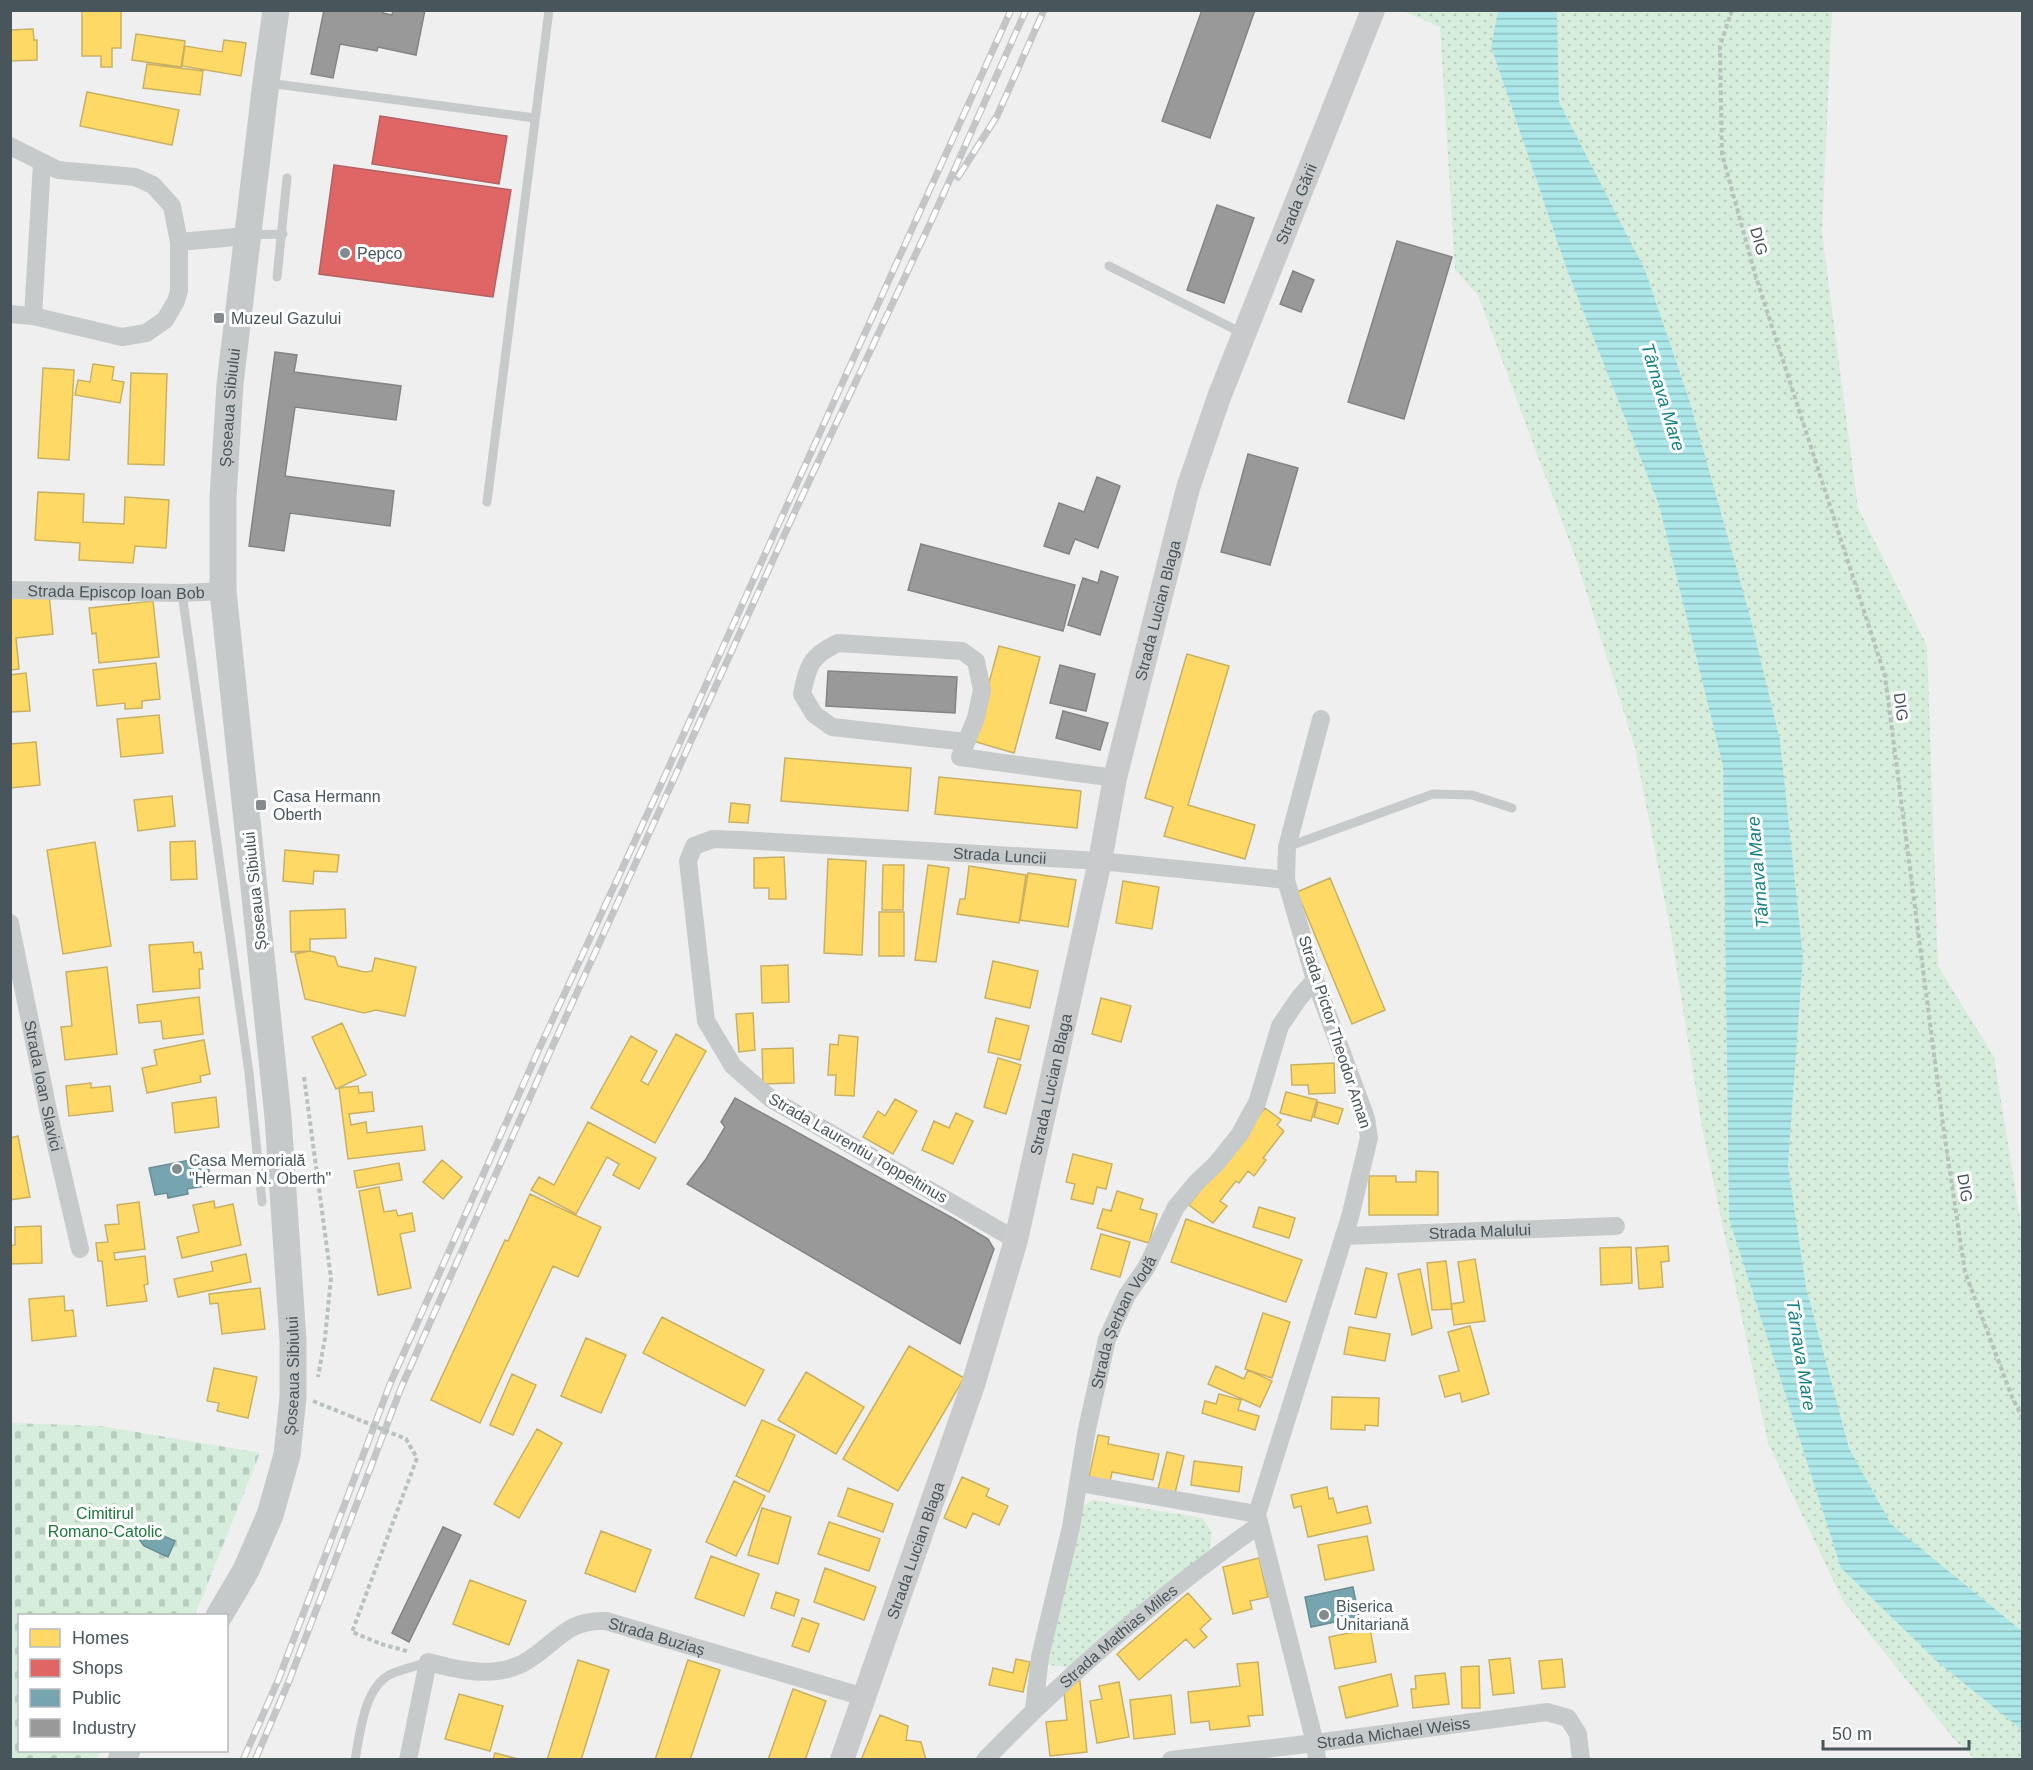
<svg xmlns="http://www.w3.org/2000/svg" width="2033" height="1770" font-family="Helvetica,sans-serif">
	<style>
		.grass { fill: url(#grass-dots) }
		.cemetery { fill: url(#cemetery-stones) }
		.water { fill: url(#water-rules) }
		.homes { fill: #ffd966; stroke: #c8b163; stroke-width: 1.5 }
		.shops { fill: #e06666; stroke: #b26163; stroke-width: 1.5 }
		.public { fill: #76a5af; stroke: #688d96; stroke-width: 1.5 }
		.industry { fill: #999; stroke: #818586; stroke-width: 1.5 }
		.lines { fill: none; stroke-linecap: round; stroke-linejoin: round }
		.path { stroke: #b7c2bd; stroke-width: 4; stroke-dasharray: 4.5 3; stroke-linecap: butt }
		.lane { stroke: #c7cacb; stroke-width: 9 }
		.street { stroke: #c7cacb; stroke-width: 18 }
		.secondary { stroke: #c8cacc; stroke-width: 24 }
		.primary { stroke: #c5c9ca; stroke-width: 27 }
		.rail-casing { stroke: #c3c5c6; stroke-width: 7 }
		.rail { stroke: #fff; stroke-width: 4.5; stroke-dasharray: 14; stroke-linecap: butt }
		.path-bridge { stroke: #b7c2bd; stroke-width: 4; stroke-dasharray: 4.5 3; stroke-linecap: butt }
		.poi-dot { fill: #838b8f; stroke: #fff; stroke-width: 2 }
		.labels { text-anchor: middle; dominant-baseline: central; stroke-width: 6; stroke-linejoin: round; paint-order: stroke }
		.street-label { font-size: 16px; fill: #48555b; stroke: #fff }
		.poi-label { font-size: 16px; fill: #48555b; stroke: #fff; text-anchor: start }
		.park-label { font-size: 16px; fill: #1c783a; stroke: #fff }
		.water-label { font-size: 18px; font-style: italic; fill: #148083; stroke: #fff }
	</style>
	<defs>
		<pattern id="grass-dots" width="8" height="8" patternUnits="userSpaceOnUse" patternTransform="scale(1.5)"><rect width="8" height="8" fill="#d5edda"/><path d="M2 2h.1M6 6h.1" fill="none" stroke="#b8cdbd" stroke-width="1.8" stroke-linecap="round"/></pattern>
		<pattern id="cemetery-stones" width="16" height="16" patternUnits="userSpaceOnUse" patternTransform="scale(1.5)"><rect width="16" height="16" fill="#d5edda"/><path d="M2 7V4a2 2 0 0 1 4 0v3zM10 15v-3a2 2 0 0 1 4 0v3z" fill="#b8cdbd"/></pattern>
		<pattern id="water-rules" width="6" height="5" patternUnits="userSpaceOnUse" patternTransform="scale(1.5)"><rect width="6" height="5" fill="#ace7e9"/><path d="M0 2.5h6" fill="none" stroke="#8ebec0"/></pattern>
	</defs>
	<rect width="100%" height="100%" fill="#f0efef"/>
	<path class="grass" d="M1403 11H1498L1491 48 1567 270 1659 505 1723 766 1729 1219 1841 1568 1939 1662 2022 1730V1759H1975L1954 1739 1843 1601 1768 1443 1701 1122 1671 933 1635 748 1577 562 1478 295 1455 270 1440 27Z
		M1557 11H1832L1822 233 1858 508 1927 646 1938 966 1994 1057 2022 1231V1631L1891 1524 1849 1448 1806 1287 1788 1165 1803 957 1780 740 1750 616 1689 399 1645 270 1559 102Z
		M1093 1500 1203 1518 1212 1533 1208 1561 1078 1668 1048 1665 1040 1657 1078 1509Z"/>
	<path class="cemetery" d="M11 1423 101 1426 260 1453 195 1615 20 1616V1750L102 1751 96 1759 11 1760Z"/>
	<path class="water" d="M1498 11H1557L1559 102 1645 270 1689 399 1750 616 1780 740 1803 957 1788 1165 1806 1287 1849 1448 1891 1524 2022 1631V1730L1939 1663 1841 1568 1729 1219 1723 766 1659 505 1567 270 1491 47Z"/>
	<path class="homes" d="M82 10H121V48H112V67H101V56H82Z
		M33 29 34 40H37V60L10 61V30Z
		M136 34 185 41 181 67 132 60Z
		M224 40 246 43 241 76 182 66 185 46 222 52Z
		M147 64 203 71 200 95 143 88Z
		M87 92 179 110 172 145 80 126Z
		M93 364 114 367 112 380 124 382 120 403 75 395 78 380 90 382Z
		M43 368 74 370 69 460 38 458Z
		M131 373 167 374 164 465 128 464Z
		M38 492 84 494 83 522 124 524 125 497 169 500 166 548 135 546 133 563 79 560 80 543 35 540Z
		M49 594 53 634 16 638 19 669 10 670V597Z
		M153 601 159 657 99 663 96 633 92 634 89 608Z
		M999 646 1040 657 1014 753 973 741Z
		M1187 654 1229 666 1188 805 1255 825 1245 859 1164 836 1173 807 1145 798Z
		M156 663 160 699 142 701V708L125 709V703L97 706 93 670Z
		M26 673 30 711 10 712V675Z
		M159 715 163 753 121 757 117 719Z
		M36 742 40 785 10 788V744Z
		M785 758 911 768 908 811 781 801Z
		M939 777 1081 791 1077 828 935 814Z
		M172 796 175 826 138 831 134 800Z
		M731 803 750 805 748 823 729 822Z
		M195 841 197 879 171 880 170 842Z
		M95 842 111 946 63 954 47 850Z
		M285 850 339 855 337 872 314 871 313 884 283 881Z
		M784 857 786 899H769V888H754V858Z
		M828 859 866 861 862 955 824 953Z
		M883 865H904L903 910H882Z
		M928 865 949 868 936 962 915 960Z
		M969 866 1026 875 1019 923 957 914 960 899H965Z
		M1028 873 1076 880 1068 927 1020 920Z
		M1330 878 1385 1010 1352 1024 1297 892Z
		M1123 881 1159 887 1152 929 1116 923Z
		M345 909 346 938 310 939V951L291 952 290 911Z
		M879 912H904V956H879Z
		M193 942 194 953 201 952 203 969H199L200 988 153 992 149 945Z
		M310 951 335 957 338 966 365 972 372 971 375 958 416 967 405 1016 376 1010 364 1013 305 999 295 954Z
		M993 961 1038 971 1030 1008 985 998Z
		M788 965 789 1002 762 1003 761 966Z
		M107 967 117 1054 65 1060 61 1027 72 1026 66 972Z
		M199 997 203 1034 163 1039 161 1021 139 1023 137 1005Z
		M1101 998 1131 1006 1121 1042 1092 1034Z
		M753 1013 755 1050 739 1052 736 1014Z
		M996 1018 1029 1026 1020 1060 988 1052Z
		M342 1023 366 1075 336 1089 312 1037Z
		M676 1034 706 1051 655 1143 591 1108 631 1036 657 1051 641 1081 648 1085Z
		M839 1035 858 1037 854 1096 835 1095 836 1075H828L830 1044 838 1045Z
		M204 1040 210 1074 200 1076 201 1082 147 1093 142 1068 157 1065 154 1050Z
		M793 1048 794 1083 763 1084 762 1049Z
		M998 1058 1021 1065 1006 1114 984 1107Z
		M1334 1063 1335 1093 1309 1094 1308 1085H1292L1291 1065Z
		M91 1083V1088L110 1086 113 1111 69 1116 66 1086Z
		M358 1086 359 1093 372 1092 374 1111 349 1114 351 1125 366 1122 367 1133 422 1126 425 1150 348 1159 339 1088Z
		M1286 1092 1317 1100 1311 1121 1280 1113Z
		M216 1097 219 1127 175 1133 172 1103Z
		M895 1099 917 1111 893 1154 863 1137 878 1111 885 1116Z
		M1318 1102 1343 1109 1338 1124 1314 1117Z
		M1265 1108 1281 1120 1277 1125 1284 1131 1263 1158 1266 1160 1254 1176 1248 1171 1239 1183 1236 1181 1220 1201 1227 1206 1213 1223 1189 1205Z
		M956 1113 973 1121 953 1164 922 1150 934 1121 949 1128Z
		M588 1122 656 1158 639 1189 613 1175 619 1164 607 1157 576 1214 531 1190 539 1177 554 1185Z
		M18 1136 30 1197 10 1200V1138Z
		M1073 1154 1112 1164 1106 1189 1097 1187 1093 1204 1071 1199 1075 1184 1066 1182Z
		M442 1160 462 1177 443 1199 423 1182Z
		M399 1163 402 1180 357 1188 354 1171Z
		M1416 1171 1438 1172V1215H1369V1176H1396V1182H1416Z
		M379 1187 384 1212 396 1210 398 1216 412 1213 415 1231 400 1234 411 1288 378 1295 359 1191Z
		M1117 1191 1143 1199 1140 1209 1157 1214 1149 1243 1097 1228 1103 1209 1111 1211Z
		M530 1194 601 1227 578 1277 553 1266 480 1423 431 1400 505 1240 508 1241Z
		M214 1201 215 1208 233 1204 241 1245 182 1258 177 1237 199 1232 193 1205Z
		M139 1202 145 1249 114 1253 115 1260 145 1256 148 1284 144 1285 147 1301 107 1306 102 1261H98L96 1243 108 1242 105 1225 119 1224 117 1205Z
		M1259 1207 1295 1218 1289 1238 1253 1227Z
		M1186 1219 1302 1260 1286 1302 1171 1262Z
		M41 1226 42 1263 10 1264V1246L15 1245V1227Z
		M1101 1234 1130 1242 1120 1277 1091 1269Z
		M1668 1246 1669 1261 1661 1262 1663 1287 1639 1289 1636 1248Z
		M1631 1247 1632 1283 1601 1285 1600 1248Z
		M246 1254 251 1282 178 1297 174 1279 213 1271 211 1262Z
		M1475 1259 1485 1321 1454 1325 1451 1304 1464 1302 1458 1262Z
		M1446 1261 1452 1309 1432 1310 1427 1263Z
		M1366 1268 1387 1273 1376 1318 1355 1314Z
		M1420 1269 1432 1328 1412 1335 1398 1274Z
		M260 1288 265 1329 222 1334 218 1303 210 1304 209 1294Z
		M64 1296 65 1311 73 1310 76 1336 32 1341 29 1299Z
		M1263 1313 1290 1322 1272 1378 1245 1369Z
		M662 1317 764 1370 745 1406 643 1353Z
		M1470 1326 1489 1394 1462 1402 1460 1393 1445 1397 1439 1376 1459 1371 1448 1332Z
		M1349 1327 1390 1334 1385 1361 1344 1354Z
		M586 1338 626 1355 601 1413 561 1396Z
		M909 1346 964 1378 898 1491 843 1459Z
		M1216 1366 1244 1379 1248 1370 1272 1381 1260 1407 1208 1384Z
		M214 1368 257 1377 248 1418 217 1411 219 1403 207 1401Z
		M806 1372 864 1407 836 1454 778 1420Z
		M512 1374 536 1385 513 1435 490 1425Z
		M1219 1394 1241 1400 1238 1410 1259 1416 1255 1430 1202 1413 1205 1401 1216 1404Z
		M1332 1397 1379 1398 1378 1426 1365 1425V1430L1331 1429Z
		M762 1420 795 1435 769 1492 736 1476Z
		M537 1429 562 1443 519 1518 494 1504Z
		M1098 1435 1109 1437 1108 1444 1159 1454 1153 1480 1112 1472 1109 1486 1088 1482Z
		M1167 1452 1184 1456 1175 1493 1158 1489Z
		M1194 1461 1242 1467 1239 1492 1191 1485Z
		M962 1477 989 1489 986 1496 1008 1506 999 1525 973 1513 966 1528 944 1518Z
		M734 1481 765 1496 736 1556 706 1542Z
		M1327 1487 1329 1499 1333 1498 1337 1513 1367 1506 1371 1523 1308 1537 1301 1506 1294 1508 1291 1495Z
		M848 1488 893 1504 883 1532 838 1516Z
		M762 1508 791 1517 778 1564 748 1555Z
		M829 1522 880 1539 869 1571 818 1554Z
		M601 1531 651 1550 635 1592 585 1573Z
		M1367 1536 1374 1570 1325 1580 1318 1545Z
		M711 1556 759 1574 744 1616 695 1598Z
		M1259 1558 1268 1597 1250 1601 1252 1609 1233 1614 1223 1567Z
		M825 1568 876 1587 864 1620 814 1602Z
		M470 1580 526 1601 509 1645 453 1624Z
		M776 1592 799 1600 794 1616 771 1608Z
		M1188 1593 1211 1619 1200 1629 1207 1637 1194 1648 1186 1639 1139 1680 1117 1654Z
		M802 1618 819 1624 809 1652 792 1646Z
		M1370 1629 1376 1662 1335 1669 1329 1637Z
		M1510 1658 1514 1693 1493 1695 1489 1660Z
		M1016 1659 1030 1662 1023 1692 989 1685 993 1668 1013 1673Z
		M1562 1659 1565 1687 1542 1689 1539 1661Z
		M578 1660 609 1670 581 1760H547Z
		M688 1660 720 1670 690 1760H655Z
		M1258 1662 1263 1715 1248 1716 1250 1726 1210 1730 1209 1721 1191 1723 1188 1692 1240 1686 1237 1664Z
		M1479 1666 1480 1708H1462L1461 1667Z
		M1445 1673 1449 1704 1413 1708 1411 1689H1416L1415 1676Z
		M1391 1674 1398 1706 1346 1718 1339 1687Z
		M1080 1681 1087 1752 1050 1756 1046 1722 1067 1720 1063 1683Z
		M1119 1682 1129 1737 1097 1743 1090 1701 1102 1699 1099 1686Z
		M793 1689 826 1701 805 1760H768Z
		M459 1694 503 1706 490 1751 445 1739Z
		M1171 1695 1175 1734 1134 1739 1130 1700Z
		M880 1715 908 1726 906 1740 921 1742 926 1760H861Z
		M495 1753 522 1760H493Z"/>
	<path class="shops" d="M380 116 507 136 499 184 372 164Z
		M334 165 511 190 493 297 319 274Z"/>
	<path class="public" d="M206 1157 212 1185 187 1189 188 1194 168 1198 167 1193 155 1195 149 1168Z
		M151 1530 175 1541 168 1557 144 1546 139 1539 142 1533Z
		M1353 1587 1359 1617 1311 1627 1305 1597Z"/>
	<path class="industry" d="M324 10H384L383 13 392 15 393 10H425L416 55 378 47 377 51 340 44 333 78 311 74Z
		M1202 10H1255L1210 138 1162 121Z
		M1217 205 1254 218 1224 303 1187 290Z
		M1397 241 1452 257 1404 419 1348 402Z
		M1293 271 1314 280 1301 312 1280 304Z
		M275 352 297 355 294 372 401 386 396 420 295 407 285 476 394 491 390 526 290 513 284 551 249 546Z
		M1248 454 1298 468 1270 565 1221 552Z
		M1097 477 1120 486 1098 548 1075 539 1069 554 1044 546 1059 503 1084 512Z
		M921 544 1075 585 1063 631 908 590Z
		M1101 571 1118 577 1100 635 1068 625 1083 578 1098 583Z
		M1060 665 1095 674 1086 711 1050 703Z
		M828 671 957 677 955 713 826 706Z
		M1063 711 1108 723 1100 750 1056 738Z
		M735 1098 956 1220 988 1239 994 1249 960 1344 687 1184 706 1159 725 1127 721 1122Z
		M443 1527 461 1535 409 1642 392 1633Z"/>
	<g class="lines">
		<path class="path" d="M1732 10 1720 46 1722 154 1755 274 1885 676 1945 1139 1965 1272 2012 1397 2022 1417
			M304 1077 331 1278 325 1338 318 1377
			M313 1401 350 1416
			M381 1644 410 1652"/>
		<path class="lane" d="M268 83 535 118
			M249 235 283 234
			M1109 266 1244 334
			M277 277 287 178
			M487 502 549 10
			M182 593 249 1073 262 1202
			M1287 847 1433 794 1472 795 1512 808
			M355 1760C360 1733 364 1687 391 1674 403 1669 416 1666 428 1662"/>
		<g class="street">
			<path d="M10 146 58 170 135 177 153 185 172 206 179 242V291L176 301 165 320 146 333 122 337 33 316 10 314"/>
			<path d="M179 242 247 236"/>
			<path d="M33 316 42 163"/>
			<path id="s1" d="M10 590 182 593 223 591"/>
			<path d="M966 742 832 727 814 714 802 694C808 666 810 656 838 643L962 651 976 661 982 690 976 718 960 757 1115 778"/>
			<path id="s2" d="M10 923 49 1115 80 1249"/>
			<path id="s3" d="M1344 1236 1616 1226"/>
			<path id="s4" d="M1016 1240 771 1099 733 1066 706 1021 688 861 694 846 713 839 741 840 1100 861 1286 880"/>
			<path d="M1079 1483 1257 1514"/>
			<path id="s5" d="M1034 1709 1040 1657 1071 1527 1087 1429 1107 1339 1127 1295 1146 1268 1176 1207 1197 1182 1216 1164 1240 1134 1249 1117 1257 1103 1280 1026 1299 998 1315 980"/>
			<path id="s6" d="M408 1760 428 1662C461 1671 500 1680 530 1659 558 1641 568 1619 606 1621L864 1697"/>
			<path id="s7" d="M985 1760C1069 1673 1161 1594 1259 1525"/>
			<path id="s8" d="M1171 1760 1315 1743 1547 1712 1568 1718 1578 1734 1581 1760"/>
			<path d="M1317 1760 1315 1743 1257 1514 1350 1217 1369 1138 1366 1118 1315 980 1286 880 1287 847 1321 719"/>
		</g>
		<path class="secondary" id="s9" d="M842 1760 973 1385 1016 1240 1100 861 1115 778 1188 488 1219 397 1373 10"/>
		<g class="primary">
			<path id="s10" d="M219 1616 246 1570 270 1515 287 1455 293 1397V1340L278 1117 223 591V497L230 384 266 82 276 10"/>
			<path d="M121 1760 127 1750"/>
		</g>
		<g class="rail-casing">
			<path id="rail" d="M958 177 997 116 1044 10
				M243 1760 279 1678 390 1384 539 1049 657 793 1011 10
				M255 1760 289 1681 401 1388 550 1052 797 507 934 215 1026 10"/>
		</g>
		<use href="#rail" class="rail"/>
		<path class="path-bridge" d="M350 1416 406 1439 417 1458 352 1632 381 1644"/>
	</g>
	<g class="poi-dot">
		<circle cx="345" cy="253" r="6"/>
		<rect x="213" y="312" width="12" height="12" rx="3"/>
		<rect x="255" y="799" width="12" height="12" rx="3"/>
		<circle cx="177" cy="1169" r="6"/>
		<circle cx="1324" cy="1615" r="6"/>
	</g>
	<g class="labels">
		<g class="street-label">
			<text stroke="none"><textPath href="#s9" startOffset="1624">Strada Gării</textPath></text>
			<text transform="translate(1759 241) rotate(75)">DIG</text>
			<text stroke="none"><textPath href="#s10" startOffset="1227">Șoseaua Sibiului</textPath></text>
			<text stroke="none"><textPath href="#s1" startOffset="106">Strada Episcop Ioan Bob</textPath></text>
			<text stroke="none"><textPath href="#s9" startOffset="1194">Strada Lucian Blaga</textPath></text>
			<text transform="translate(1901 707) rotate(83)">DIG</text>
			<text stroke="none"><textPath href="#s4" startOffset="870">Strada Luncii</textPath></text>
			<text transform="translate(255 891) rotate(-96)">Șoseaua Sibiului</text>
			<text transform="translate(1335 1032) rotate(72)">Strada Pictor Theodor Aman</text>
			<text stroke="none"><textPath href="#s9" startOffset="708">Strada Lucian Blaga</textPath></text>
			<text stroke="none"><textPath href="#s2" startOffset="166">Strada Ioan Slavici</textPath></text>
			<text transform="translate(858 1148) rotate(30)">Strada Laurentiu Toppeltinus</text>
			<text transform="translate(1965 1188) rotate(81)">DIG</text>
			<text stroke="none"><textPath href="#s3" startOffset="136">Strada Malului</textPath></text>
			<text stroke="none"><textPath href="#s5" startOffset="399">Strada Șerban Vodă</textPath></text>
			<text stroke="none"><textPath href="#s10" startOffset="255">Șoseaua Sibiului</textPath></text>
			<text stroke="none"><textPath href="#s9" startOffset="222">Strada Lucian Blaga</textPath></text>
			<text stroke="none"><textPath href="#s6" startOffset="346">Strada Buziaș</textPath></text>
			<text stroke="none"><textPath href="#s7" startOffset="182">Strada Mathias Miles</textPath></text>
			<text stroke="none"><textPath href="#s8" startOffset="224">Strada Michael Weiss</textPath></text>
		</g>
		<g class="poi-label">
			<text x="357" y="253">Pepco</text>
			<text x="231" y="318">Muzeul Gazului</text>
			<text x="273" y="796">Casa Hermann<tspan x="273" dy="18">Oberth</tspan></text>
			<text x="189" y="1160">Casa Memorială<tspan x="189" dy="18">"Herman N. Oberth"</tspan></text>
			<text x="1336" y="1606">Biserica<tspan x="1336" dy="18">Unitariană</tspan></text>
		</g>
		<g class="park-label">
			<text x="105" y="1513">Cimitirul<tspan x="105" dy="18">Romano-Catolic</tspan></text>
		</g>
		<g class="water-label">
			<text transform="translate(1663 397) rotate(73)">Târnava Mare</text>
			<text transform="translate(1758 872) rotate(-95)">Târnava Mare</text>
			<text transform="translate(1801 1355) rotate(81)">Târnava Mare</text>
		</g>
	</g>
	<rect width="2033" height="1770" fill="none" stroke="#48555b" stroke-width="24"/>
	<rect x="18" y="1614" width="210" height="138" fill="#ffffff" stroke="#b6bbbd" stroke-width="1.5"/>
	<rect x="30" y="1629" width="30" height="18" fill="#ffd966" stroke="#b6bbbd" stroke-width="1.5"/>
	<text x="72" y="1644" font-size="18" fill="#48555b">Homes</text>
	<rect x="30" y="1659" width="30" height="18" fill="#e06666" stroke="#b6bbbd" stroke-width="1.5"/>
	<text x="72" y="1674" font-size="18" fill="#48555b">Shops</text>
	<rect x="30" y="1689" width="30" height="18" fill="#76a5af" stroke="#b6bbbd" stroke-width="1.5"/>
	<text x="72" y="1704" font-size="18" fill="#48555b">Public</text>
	<rect x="30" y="1719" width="30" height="18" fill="#999999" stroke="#b6bbbd" stroke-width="1.5"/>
	<text x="72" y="1734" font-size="18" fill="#48555b">Industry</text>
	<path d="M1823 1740v9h146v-9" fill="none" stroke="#48555b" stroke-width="3"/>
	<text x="1832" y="1740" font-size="18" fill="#48555b" stroke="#ffffff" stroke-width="4.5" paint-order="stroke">50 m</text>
</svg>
